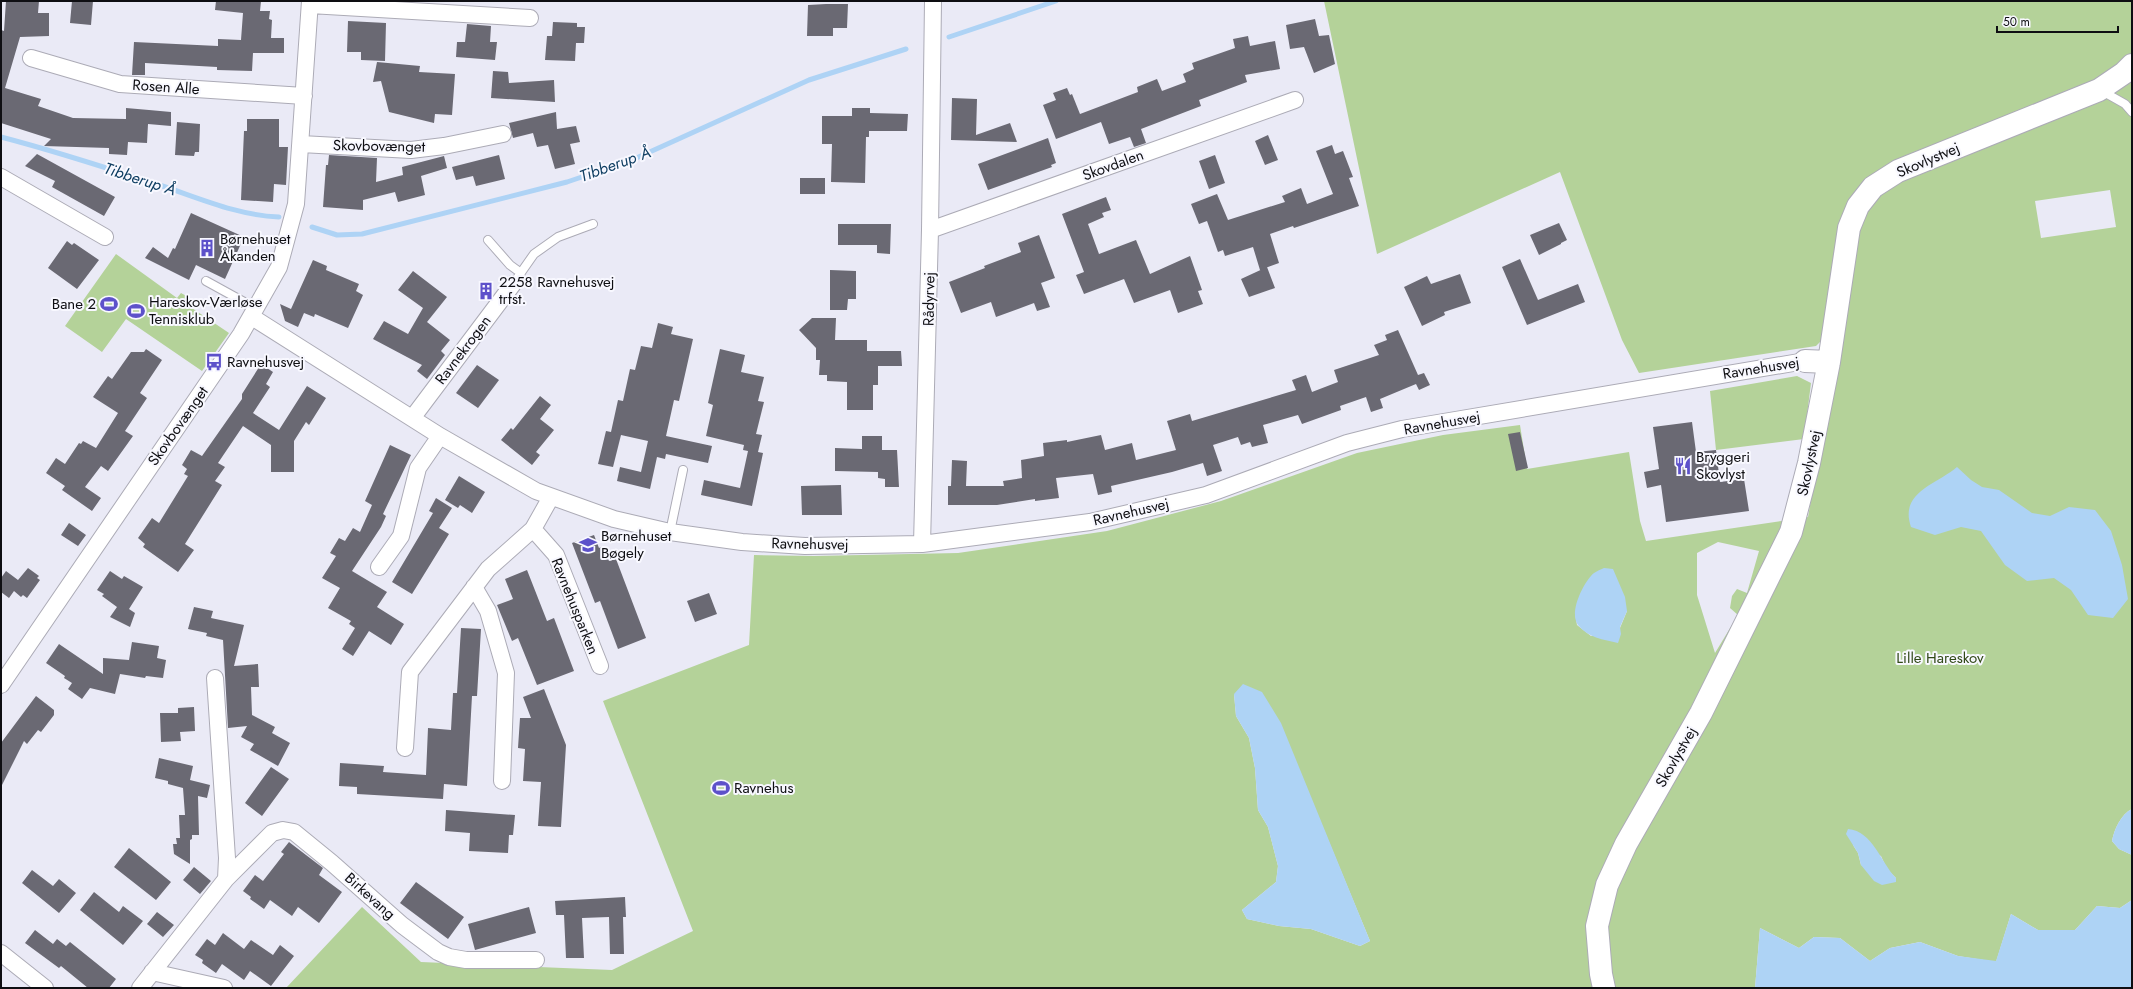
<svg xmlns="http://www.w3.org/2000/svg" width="2133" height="989" font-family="Jost,sans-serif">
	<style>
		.green { fill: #b4d299; fill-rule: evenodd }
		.water { fill: #aed3f5 }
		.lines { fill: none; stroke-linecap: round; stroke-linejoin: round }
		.stream { stroke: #aed3f5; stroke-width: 5 }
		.building { fill: #6a6973 }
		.lane-casing { stroke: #acabb6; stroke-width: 10 }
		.street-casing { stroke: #acabb6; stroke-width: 18 }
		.secondary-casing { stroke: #acabb6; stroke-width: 24 }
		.lane { stroke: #fff; stroke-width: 8 }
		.street { stroke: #fff; stroke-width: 16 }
		.secondary { stroke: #fff; stroke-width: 22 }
		.labels { text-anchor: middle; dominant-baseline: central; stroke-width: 4; stroke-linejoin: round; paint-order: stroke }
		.street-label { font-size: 15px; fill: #0e0e12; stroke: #f8f8ff }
		.poi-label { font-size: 15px; fill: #0e0e12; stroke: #f8f8ff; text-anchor: start }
		.park-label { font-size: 15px; fill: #304816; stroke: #f8f8ff }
		.water-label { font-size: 16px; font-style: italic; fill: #103f63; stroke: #f8f8ff }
	</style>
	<rect width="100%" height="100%" fill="#eaeaf6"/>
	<path class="green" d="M1324 1H2132V809C2121 814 2114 830 2112 841L2119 849 2132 855V900L2120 908 2097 906 2075 930H2038L2011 914 1996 962 1958 956 1920 942 1890 948 1870 961 1840 938 1814 937 1799 948 1760 928 1755 988H286L362 907 421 962 612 970 693 931 603 701 749 645 754 555 814 556 958 553 1107 531 1221 501 1357 453 1443 435 1520 425 1527 469 1629 452 1640 521 1646 541 1808 517 1859 223 1824 338 1816 346 1639 373 1622 340 1560 172 1377 254ZM2110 190 2116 227 2041 238 2035 201ZM1718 542 1759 551 1747 593 1737 589 1732 596 1730 608 1738 615 1715 653 1697 595V553ZM1627 611 1620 628 1591 636 1577 625 1575 613ZM1234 694 1297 765 1370 941 1360 946 1311 929 1279 926 1247 919 1242 910 1276 882 1278 866 1268 827 1258 810 1255 768 1249 738 1236 716ZM1853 845 1881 856 1887 869 1896 878 1861 865 1858 853Z
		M116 254 177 298 181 293 190 298 186 304 229 333 202 371 126 319 102 352 65 326Z
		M1797 376 1811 383 1804 439 1716 450 1710 391Z"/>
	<path class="water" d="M1957 467 1971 480 1982 487 1999 490 2032 513 2050 516 2069 507 2095 510 2111 531 2122 565 2128 599 2113 618 2088 615 2071 590 2054 578 2027 581 2005 565 1981 531 1961 527 1935 535 1911 527C1899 492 1936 485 1957 467Z
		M1604 568 1613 569 1625 597 1627 611 1620 627 1621 634 1618 643C1604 640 1587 637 1578 625 1569 613 1582 586 1591 576 1594 572 1600 570 1604 568Z
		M1243 684 1262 692 1281 723 1370 941 1360 946 1311 929 1279 926 1247 919 1242 910 1276 882 1278 866 1268 827 1258 810 1255 768 1249 738 1236 716 1234 694Z
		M2132 809V855L2119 849 2112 841C2114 830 2121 814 2132 809Z
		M1848 829C1873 831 1881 863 1896 878V882L1882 885 1874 881 1861 865 1858 853 1846 834Z
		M2132 900V988H1755L1760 928 1799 948 1814 937 1840 938 1870 961 1890 948 1920 942 1958 956 1996 961 2011 914 2038 930H2075L2097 906 2120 908Z"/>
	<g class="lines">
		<path class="stream" d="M949 37 1056 1
			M1 137C51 150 101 166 150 182 193 195 233 215 279 217
			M312 227 337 235 362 234 567 182 632 160 809 80 906 49"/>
	</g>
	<path class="building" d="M6 1H39L38 13H49V36L20 37 5 88 41 99 38 106 73 118 126 119V108L149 110 171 112V126L148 124 147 143 128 142 127 155 109 154V148L44 146 51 139 1 123V30L4 31Z
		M72 1H93L91 25 70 23Z
		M216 1H261L260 11H270L269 19 272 20 271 38H284V53H253L252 71 217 70V67L145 63V75H132L134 42 218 46V39L241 40 243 13 215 10Z
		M826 4H848L847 28H833V36H807L808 5Z
		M1315 19 1319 36 1329 35 1335 64 1314 73 1304 47 1290 49 1286 25Z
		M348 21 386 23 385 61 361 60V52H347Z
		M553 22 577 23V27H585L584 43H576L575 61 545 60 547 36H552Z
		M467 24 491 26 490 42H497L495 60 456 57 457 42H465Z
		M1248 36 1250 46 1275 41 1280 69 1245 75 1247 82 1199 100 1201 106 1141 129 1146 143 1134 147 1130 137 1109 144 1101 122 1056 139 1043 105 1056 100 1053 93 1067 88 1070 95 1072 94 1080 114 1138 92 1137 87 1157 79 1162 91 1186 82 1183 74 1194 69 1192 63 1235 48 1233 39Z
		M377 62 420 66 419 72 455 74 452 115 435 114 434 123 389 112 381 81 373 82Z
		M493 71 508 72 509 83 554 80 555 102 491 98Z
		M952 98 977 99 976 135 1010 123 1017 142 951 140Z
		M852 108H870V113L908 114 907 131H869V137H866L865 183 831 182 832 144H822V116H852Z
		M556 112 557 129 576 126 580 142 570 144 575 164 555 169 548 145 537 147 533 133 513 138 509 123Z
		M247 119H279V147H288L286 185 274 184 273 202 241 200 244 131H247Z
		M177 122 200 124 199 152H195L194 156 175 155Z
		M1268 135 1278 160 1265 165 1255 141Z
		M1048 138 1056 163 1051 165 1052 167 988 190 978 164Z
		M1332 145 1335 154 1343 151 1353 177 1349 178 1359 206 1294 228 1293 226 1270 234 1279 263 1260 270 1253 247 1225 256 1223 250 1218 252 1207 221 1199 224 1191 204 1217 194 1228 220 1285 202 1282 196 1301 188 1307 204 1333 194 1316 151Z
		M37 154 115 197 104 216 52 187 55 181 25 166Z
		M329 155 377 158 376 182 403 175 402 167 444 156 447 168 421 176 425 195 398 202 395 192 363 200V210L323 207 326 165H328Z
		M499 155 505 179 476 186 473 176 456 180 452 167Z
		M1215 155 1225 183 1209 189 1199 161Z
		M800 178H825V194H800Z
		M1106 197 1111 210 1102 213 1104 217 1088 224 1099 254 1136 240 1150 274 1190 256 1202 290 1198 291 1203 304 1178 313 1170 290 1134 303 1124 279 1084 294 1076 275 1084 272 1062 214Z
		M191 213 244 237 225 279 196 265 189 280 145 258 153 247 168 258 173 248 175 249Z
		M1559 223 1567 240 1561 243V244L1539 255 1530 235Z
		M838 224H891L890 254 877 253V245H838Z
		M1039 235 1055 278 1041 283 1050 307 1037 311 1034 303 996 317 991 302 961 313 949 282 985 268 984 266 1021 252 1018 243Z
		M67 241 72 245 74 243 99 260 77 289 48 268Z
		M1520 259 1538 300 1578 284 1585 302 1527 325 1502 267Z
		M313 260 327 266 326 270 359 284 356 291 363 295 348 328 315 314 314 317 304 313 298 327 285 321 280 304 291 309Z
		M1267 267 1275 288 1249 297 1241 279Z
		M830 270 856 271V299H848L847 310H830Z
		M413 271 447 297 427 322 450 340 441 351 445 355 427 379 417 371 422 365 373 339 384 321 408 334 423 308 398 290Z
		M1460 274 1471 303 1444 312 1445 315 1422 326 1404 287 1427 276 1431 284Z
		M812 318H836L835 340H867V351H901L902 366H878V385H873V410H847V382L827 381V375H819L820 360H816V348L799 330Z
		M658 323 673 327 671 334 693 339 679 401 674 400 666 436 712 446 708 463 666 454 665 459 657 457 650 489 617 481 620 467 641 472 648 441 621 435 613 467 598 464 606 431 611 432 618 400 623 401 630 369 635 370 641 346 652 348Z
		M1398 330 1418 375 1424 373 1430 385 1419 390 1416 384 1380 399 1383 408 1371 412 1366 397 1340 406 1341 410 1302 424 1298 415 1263 425 1268 443 1252 447 1250 442 1241 445 1238 437 1213 445 1222 471 1207 476 1203 463 1172 472 1111 486 1112 492 1098 495 1093 474 1056 478 1059 498 1035 501V499L997 505H948V486H951L952 460 967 461 966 486H1004L1003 481 1022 478 1021 460 1044 456 1043 443 1067 440V442L1101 435 1105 450 1132 443 1136 460 1176 450 1167 421 1190 414 1192 421 1296 390 1292 380 1306 375 1312 392 1338 382 1334 370 1379 355 1374 345 1387 340 1385 335Z
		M146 349 162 360 140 393 147 398 125 431 133 436 108 471 101 466 85 487 101 498 92 511 62 490 65 486 46 473 56 458 65 464 79 443 81 444 83 441 96 448 118 413 93 397 108 376 112 379 131 352H144Z
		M720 349 745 355 741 372 764 377 758 401 764 402 756 434 762 435 758 452 763 453 752 506 701 495 704 480 740 488 748 451 743 450 744 445 706 436 713 405 708 403Z
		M261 364 273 372 266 384 270 387 253 413 279 430 307 386 326 398 309 425 306 422 294 441V472H271V445L243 426 218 463 225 467 215 481 222 485 185 544 194 550 178 572 143 547 145 544 138 538 152 518 159 523 188 476 184 474 187 469 182 465 191 450 202 456 242 399V394Z
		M477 365 499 380 478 408 456 393Z
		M540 396 551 405 540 419 554 430 536 452 540 455 532 465 501 440 511 428 513 430Z
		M1692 422 1696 452 1716 450 1720 482 1744 479 1749 511 1666 522 1661 485 1647 488 1644 472 1659 469 1653 427Z
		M1520 432 1528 468 1516 471 1508 434Z
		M862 436H882V450H897L899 487H885V479L878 478V472L835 471V448L862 449Z
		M390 445 411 455 383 514 386 516 381 527 352 571 387 592 377 607 404 624 391 645 369 631 353 656 342 649 355 628 349 624 351 621 328 608 340 588 322 578 336 556 330 553 339 538 345 541 353 528 360 532 372 505 365 501Z
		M459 476 485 492 472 513 460 505 458 508 445 500Z
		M841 485 842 515H802L801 486Z
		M436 498 452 508 439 528 449 534 412 594 392 582 433 513 429 511Z
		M69 523 86 535 78 546 61 535Z
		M594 535 599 548 603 546 609 561 616 559 646 638 618 649 600 601 595 603 572 543Z
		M28 568 39 576 37 578 40 580 27 598 23 595 21 597 14 591 9 598 1 592V578L6 571 18 580Z
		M527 570 547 621 554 618 574 671 537 685 518 638 512 641 497 605 513 599 505 579Z
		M110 571 122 579 124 576 143 587 129 609 135 613 130 627 110 617 117 607 102 596 104 594 97 590Z
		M709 593 717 614 695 622 687 601Z
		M194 607 213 611 211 618 244 625 234 666 258 664 259 687H251L252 715 275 727 272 733 290 743 278 766 250 750 254 744 241 737 247 726 228 728 223 640 206 636 207 633 188 629Z
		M461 628 481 629 477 696H472L467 786 444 784 443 799 357 794V787L339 786 340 763 384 766 383 772 426 775 428 728 451 730 453 693H457Z
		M132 642 159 646 157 658 166 660 163 678 146 676 145 678 120 674 115 694 90 688 82 699 68 689 72 683 64 678 65 676 46 663 59 644 103 674V658L129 660Z
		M544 689 566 745 561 827 538 826 541 782 523 781 525 749 518 748 520 718H531L523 697Z
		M36 696 54 710V715L41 732 38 730 27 744 24 741 1 787V743Z
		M194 707 195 731 180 732 181 741 161 742 160 713H178V708Z
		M159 758 193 766 190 780 210 785 207 798 198 796 199 835H192V839L190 840V864L174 854 173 844H177L176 838H180L179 815H185L183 788 168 784V781L155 778Z
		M271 767 289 779 262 816 245 803Z
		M446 810 515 815 513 835H509L508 853 469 851 470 833 445 831Z
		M289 842 323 868 319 875 342 892 319 923 298 907 292 916 270 900 264 909 250 899 251 897 243 891 255 875 263 881 284 854 281 852Z
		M129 848 171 882 156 900 114 867Z
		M194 867 211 881 200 894 183 880Z
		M32 870 53 886 59 879 76 893 59 913 22 883Z
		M416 882 464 917 448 939 400 903Z
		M94 892 119 912 123 906 143 921 123 945 80 910Z
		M625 897 626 917H623L624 954H610L609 917 582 918 584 958H566L564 915H556L555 901Z
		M529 907 536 933 475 950 468 924Z
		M157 912 174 925 163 937 147 924Z
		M35 930 53 944 57 939 66 946 70 942 116 979 109 988H88L61 966 59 968 25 943Z
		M223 933 244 949 251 940 273 955 280 945 294 956 271 986 250 971 244 980 222 964 216 973 202 963 203 960 195 955 207 939 215 945Z"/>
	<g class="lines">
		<g class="lane-casing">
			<path id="lane" d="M2102 91 2125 104 2132 112
				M488 240 510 265 521 273
				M206 281 257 309
				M513 284 534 254 558 237 593 224
				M670 532 683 470"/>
		</g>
		<g class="street-casing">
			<path id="street" d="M310 5 530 18
				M31 58 120 84 304 96
				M301 144 411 150 444 146 503 134
				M1 177 105 237
				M930 230 1295 100
				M252 317 440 436 536 491 614 519 670 532 742 542 805 546 922 544 1090 522 1206 495 1347 443 1402 429 1805 361
				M413 417 513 284
				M533 529 556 555 600 666
				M922 544 930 230 933 1
				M379 567 401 536 418 468 440 436
				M474 587 488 611 506 673 502 781
				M1 685 241 334 279 267 296 204 310 1
				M405 748 410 672 488 569 533 529 551 497
				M226 879 272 833 283 830 294 832 332 863 402 925 438 952 449 957 466 960H536
				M1 953 45 988
				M152 972 224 988
				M140 988 226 879 227 858 215 678"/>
		</g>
		<g class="secondary-casing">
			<path id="secondary" d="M1805 361 1829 362
				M1604 988 1601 974 1597 926 1607 885 1626 844 1701 713 1791 532 1809 463 1829 362 1849 228 1858 206 1873 187 1898 171 2099 90 2124 73 2132 65"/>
		</g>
		<use href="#lane" class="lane"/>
		<use href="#street" class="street"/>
		<use href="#secondary" class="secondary"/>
	</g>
	<defs>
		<g id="building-bare" transform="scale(1.38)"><path d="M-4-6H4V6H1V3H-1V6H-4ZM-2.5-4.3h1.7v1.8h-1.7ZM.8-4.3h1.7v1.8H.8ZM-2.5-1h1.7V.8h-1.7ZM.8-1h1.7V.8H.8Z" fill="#5d51ca" stroke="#f8f8ff" stroke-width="2.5" paint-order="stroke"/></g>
		<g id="stadium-bare" transform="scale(1.38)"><path d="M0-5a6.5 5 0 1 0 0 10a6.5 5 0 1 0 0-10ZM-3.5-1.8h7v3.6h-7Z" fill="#5d51ca" stroke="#f8f8ff" stroke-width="2.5" paint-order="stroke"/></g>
		<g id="bus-bare" transform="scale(1.38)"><path d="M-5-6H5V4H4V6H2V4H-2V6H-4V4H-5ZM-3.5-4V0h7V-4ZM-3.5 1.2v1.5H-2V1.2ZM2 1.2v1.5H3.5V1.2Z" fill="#5d51ca" stroke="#f8f8ff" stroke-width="2.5" paint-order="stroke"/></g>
		<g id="restaurant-bare" transform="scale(1.38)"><path d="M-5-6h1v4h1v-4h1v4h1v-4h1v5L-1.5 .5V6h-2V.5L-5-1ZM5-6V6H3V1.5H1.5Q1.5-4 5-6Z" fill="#5d51ca" stroke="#f8f8ff" stroke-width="2.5" paint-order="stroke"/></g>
		<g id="school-bare" transform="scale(1.38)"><path d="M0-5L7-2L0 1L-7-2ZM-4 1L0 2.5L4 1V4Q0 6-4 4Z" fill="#5d51ca" stroke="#f8f8ff" stroke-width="2.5" paint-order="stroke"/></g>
	</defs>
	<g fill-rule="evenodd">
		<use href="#building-bare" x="207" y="248"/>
		<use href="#building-bare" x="486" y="291"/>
		<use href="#stadium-bare" x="109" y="304"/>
		<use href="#stadium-bare" x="136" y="311"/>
		<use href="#bus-bare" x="214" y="362"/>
		<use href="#restaurant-bare" x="1683" y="466"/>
		<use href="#school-bare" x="588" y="545"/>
		<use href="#stadium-bare" x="721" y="788"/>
	</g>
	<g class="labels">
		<g class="street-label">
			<text transform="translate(166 87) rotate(4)">Rosen Alle</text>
			<text transform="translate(379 146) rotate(1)">Skovbovænget</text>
			<text transform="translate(1928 160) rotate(-23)">Skovlystvej</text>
			<text transform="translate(1113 165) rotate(-20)">Skovdalen</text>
			<text transform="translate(929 299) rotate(-89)">Rådyrvej</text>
			<text transform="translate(463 350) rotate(-53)">Ravnekrogen</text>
			<text transform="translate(1761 368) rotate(-9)">Ravnehusvej</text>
			<text transform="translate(1442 423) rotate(-10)">Ravnehusvej</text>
			<text transform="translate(178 426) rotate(-55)">Skovbovænget</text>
			<text transform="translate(1809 463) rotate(-78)">Skovlystvej</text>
			<text transform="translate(1131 512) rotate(-13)">Ravnehusvej</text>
			<text transform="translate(810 544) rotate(1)">Ravnehusvej</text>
			<text transform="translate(575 606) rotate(68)">Ravnehusparken</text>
			<text transform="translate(1676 757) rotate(-60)">Skovlystvej</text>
			<text transform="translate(370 896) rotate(42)">Birkevang</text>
		</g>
		<g class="poi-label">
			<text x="220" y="239">Børnehuset<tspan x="220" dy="17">Åkanden</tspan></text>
			<text x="499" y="282">2258 Ravnehusvej<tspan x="499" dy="17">trfst.</tspan></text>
			<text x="149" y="302">Hareskov-Værløse<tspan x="149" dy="17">Tennisklub</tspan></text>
			<text x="96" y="304" text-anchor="end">Bane 2</text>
			<text x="227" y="362">Ravnehusvej</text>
			<text x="1696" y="457">Bryggeri<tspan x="1696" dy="17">Skovlyst</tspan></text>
			<text x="601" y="536">Børnehuset<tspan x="601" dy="17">Bøgely</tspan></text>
			<text x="734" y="788">Ravnehus</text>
		</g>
		<g class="park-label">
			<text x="1940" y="658">Lille Hareskov</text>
		</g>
		<g class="water-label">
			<text transform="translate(615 164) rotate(-20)">Tibberup Å</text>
			<text transform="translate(140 179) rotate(18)">Tibberup Å</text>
		</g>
	</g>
	<rect width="2133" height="989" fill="none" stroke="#0e0e12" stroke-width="4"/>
	<path d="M1997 26v6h121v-6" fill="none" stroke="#0e0e12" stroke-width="2"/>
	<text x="2003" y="26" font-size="12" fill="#0e0e12" stroke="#f8f8ff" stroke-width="3" paint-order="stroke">50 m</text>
</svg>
